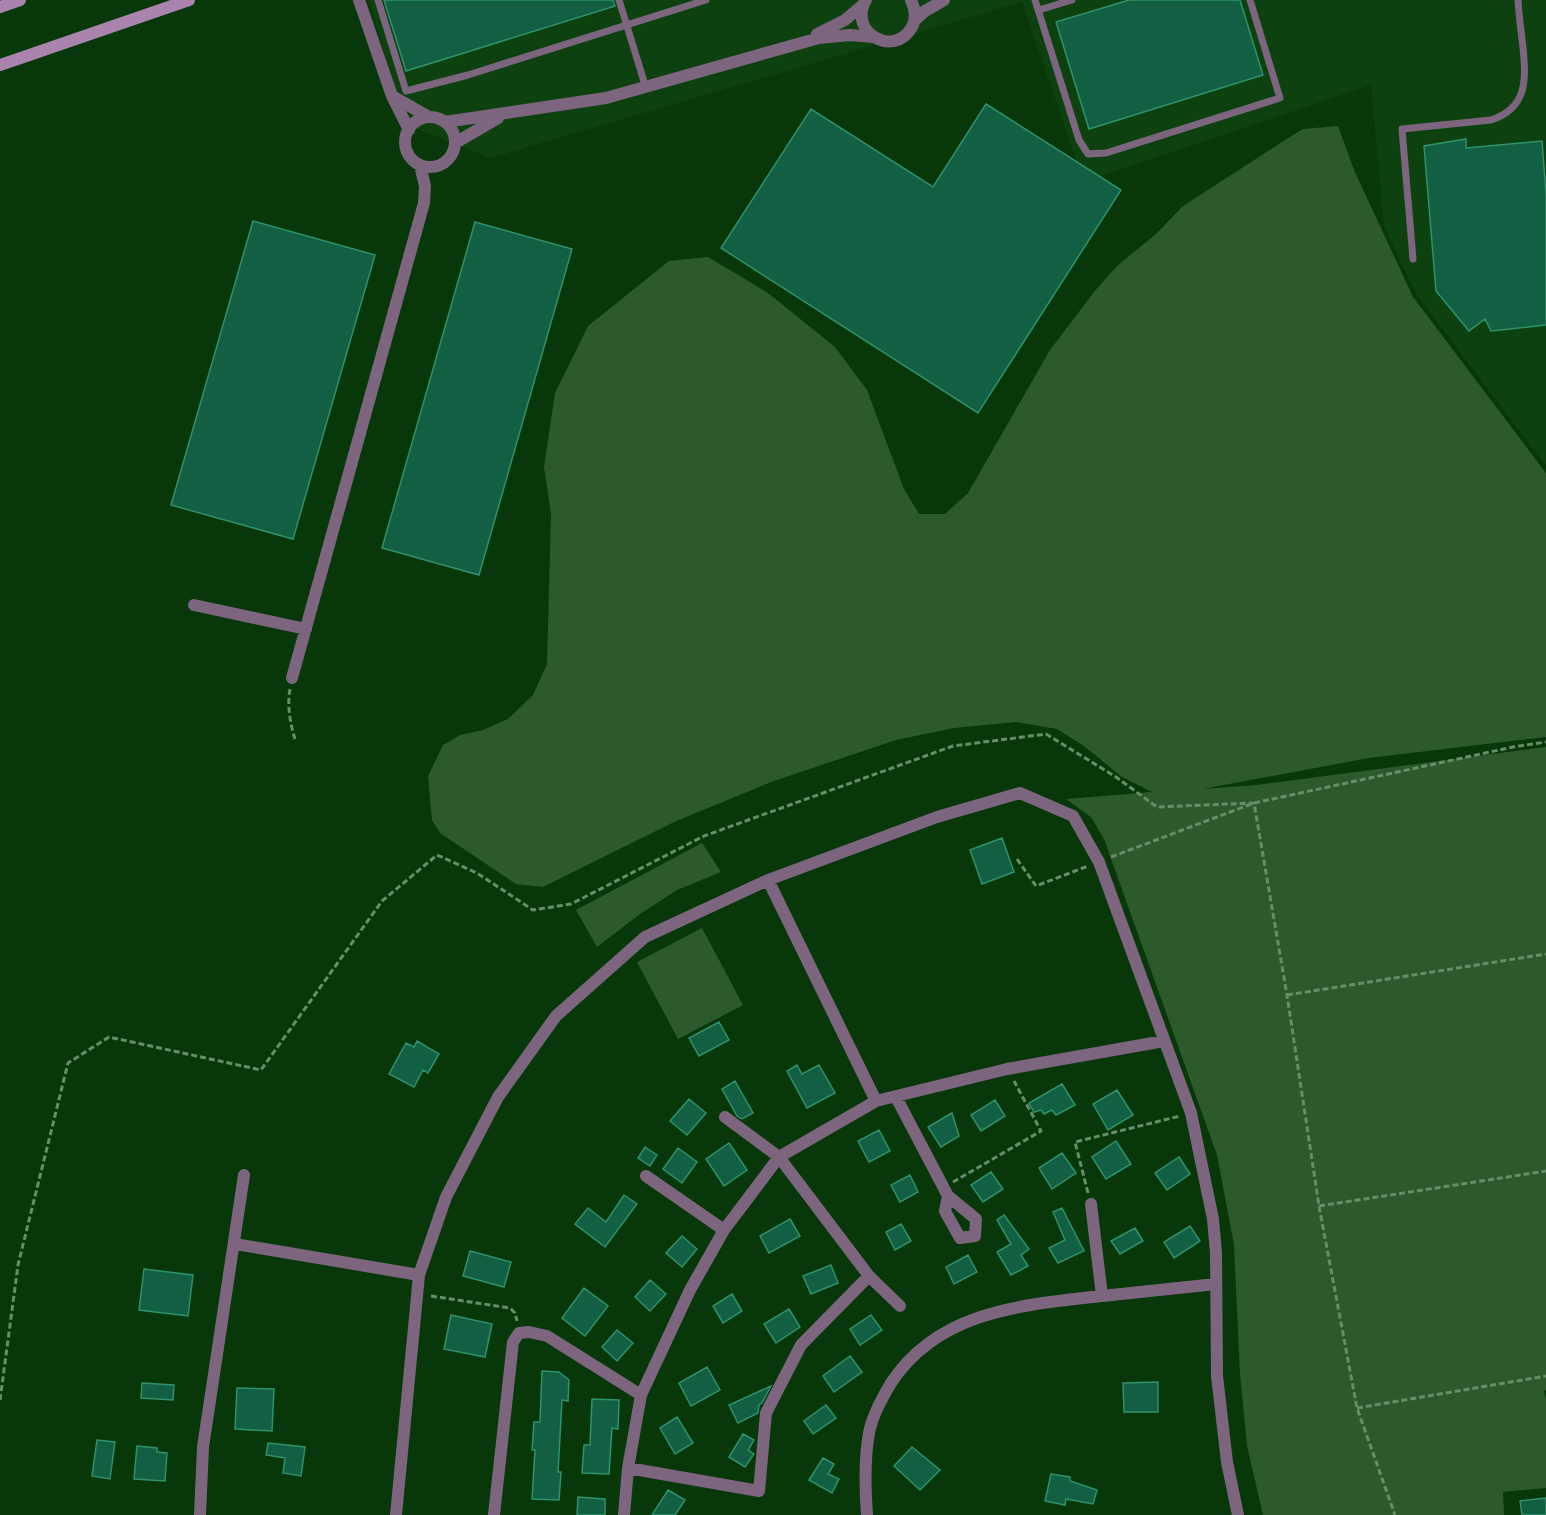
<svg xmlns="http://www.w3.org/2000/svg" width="1546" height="1515" font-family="'PT Sans',sans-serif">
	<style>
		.built { fill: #0d410f }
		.green { fill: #2d5a2c }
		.building { fill: #135f43; stroke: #2e926b; stroke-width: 1.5 }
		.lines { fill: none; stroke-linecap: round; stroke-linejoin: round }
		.path { stroke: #678e67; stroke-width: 3; stroke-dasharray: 6 3; stroke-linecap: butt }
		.service { stroke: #7d657f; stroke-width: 7 }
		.minor { stroke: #7d657f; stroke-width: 12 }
		.secondary { stroke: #aa84ae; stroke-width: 12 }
	</style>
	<rect width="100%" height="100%" fill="#08370a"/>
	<path class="built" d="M369 0H1546V466L1417 295 1397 254 1384 226 1371 85 1101 176 1078 166 1022 2 490 158 405 124Z"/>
	<path class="green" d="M1338 126 1354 170 1413 297 1546 473V737L1369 758 1202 789 1256 785 1546 747V1390L1544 1391 1546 1400V1488L1503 1492 1504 1515H1263L1247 1446 1240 1374 1234 1245 1217 1155 1104 839 1091 817 1066 799 1152 792 1122 777 1084 746 1057 729 1016 722 954 728 896 740 771 782 674 822 543 887 516 884 440 833 432 820 428 776 443 745 460 735 483 730 508 719 533 695 547 664 551 514 544 467 555 393 588 326 669 261 708 257 768 293 835 347 867 390 904 489 919 514H945L968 493 1050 350 1094 292 1117 266 1156 234 1183 206 1285 140 1303 129Z
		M702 843 721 872 677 890 640 914 597 947 576 910Z
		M702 928 743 1005 678 1039 637 962Z"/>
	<path class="building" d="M384 0H613L615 6 406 71Z
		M1129 0H1240L1263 75 1089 129 1056 22Z
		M986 104 1121 190 978 413 721 248 811 109 933 187Z
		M1466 139V148L1542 141 1546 194V325L1491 331 1485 319 1469 331 1436 291 1424 146Z
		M253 221 375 255 293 539 171 505Z
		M475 222 572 249 479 575 382 548Z
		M1002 838 1014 872 982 884 970 850Z
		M719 1022 729 1040 699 1056 689 1038Z
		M417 1041 439 1054 428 1073 423 1070 414 1087 389 1074 406 1043 414 1047Z
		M797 1065 802 1074 819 1065 835 1093 807 1108 787 1071Z
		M735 1081 753 1113 742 1119 737 1116 722 1089Z
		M1062 1084 1075 1105 1056 1115 1052 1110 1044 1114 1041 1110 1034 1112 1029 1103Z
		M1117 1090 1133 1115 1108 1130 1093 1104Z
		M689 1099 706 1113 687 1135 670 1121Z
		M995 1100 1005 1116 981 1131 971 1115Z
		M952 1113 959 1136 941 1147 928 1127Z
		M879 1130 890 1151 869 1162 858 1141Z
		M1116 1141 1131 1164 1106 1179 1092 1157Z
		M729 1143 747 1170 724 1186 706 1159Z
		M645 1147 657 1155 650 1166 638 1158Z
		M678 1148 697 1162 682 1183 663 1169Z
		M1062 1153 1076 1173 1052 1189 1039 1168Z
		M1179 1157 1190 1174 1167 1190 1155 1173Z
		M991 1172 1003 1189 983 1202 971 1185Z
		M910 1175 918 1192 900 1202 891 1185Z
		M624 1195 637 1204 605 1247 575 1224 588 1208 606 1222Z
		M1062 1208 1084 1251 1058 1263 1049 1248 1065 1240 1053 1212Z
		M1004 1215 1029 1249 1021 1255 1028 1266 1011 1275 997 1252 1011 1244 997 1220Z
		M790 1219 800 1236 769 1253 760 1236Z
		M901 1224 911 1241 895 1250 886 1232Z
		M1190 1226 1200 1241 1174 1258 1164 1242Z
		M1135 1228 1143 1241 1120 1254 1111 1241Z
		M682 1236 697 1249 682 1267 666 1253Z
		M470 1251 511 1262 504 1287 463 1276Z
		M968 1255 977 1272 954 1284 946 1267Z
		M831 1265 838 1283 811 1294 803 1276Z
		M144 1269 193 1275 188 1316 139 1310Z
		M650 1280 666 1294 650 1311 635 1297Z
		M584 1288 608 1306 585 1336 562 1318Z
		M732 1294 742 1311 723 1323 713 1306Z
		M789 1309 800 1327 776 1343 764 1324Z
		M451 1315 492 1324 485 1357 444 1349Z
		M871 1315 882 1330 860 1345 850 1329Z
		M617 1330 633 1343 617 1361 602 1347Z
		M850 1356 862 1372 834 1392 823 1376Z
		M707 1367 720 1390 691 1406 679 1383Z
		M542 1371 559 1372 569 1380 568 1401 562 1400 558 1472H561L559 1500 532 1499 535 1450H532L534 1422H540Z
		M1158 1382V1412H1124L1123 1383Z
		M142 1383 174 1385 173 1400 141 1398Z
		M771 1386 762 1403 759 1405 758 1413 738 1423 729 1405Z
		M237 1388 274 1389 272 1431 235 1429Z
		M592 1399 619 1400 618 1429 612 1428 609 1474 582 1473 584 1445H590Z
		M826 1405 836 1418 813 1434 804 1421Z
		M677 1417 693 1443 675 1454 660 1428Z
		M743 1434 754 1440 748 1450 754 1454 745 1467 729 1457Z
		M97 1440 115 1442 110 1479 92 1476Z
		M268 1443 305 1447 301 1476 283 1473 285 1458 266 1455Z
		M137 1446 157 1448V1452L167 1453 165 1481 134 1479Z
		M912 1447 940 1470 920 1490 894 1466Z
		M823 1458 834 1464 828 1474 839 1479 832 1493 809 1480Z
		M1051 1474 1070 1477V1481L1097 1490 1093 1504 1066 1499 1065 1505 1045 1501Z
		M668 1490 685 1500 675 1515H652Z
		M578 1497 605 1499V1515H577Z
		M1546 1498V1515H1522L1520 1501Z"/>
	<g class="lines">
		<path class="path" d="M290 689C287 705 290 723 295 739
			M1111 857 1254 803 1513 747 1546 742
			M1017 859 1036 886 1088 866
			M1287 995 1546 954
			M953 1182 1041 1131 1014 1081
			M1088 1193 1075 1142 1180 1116
			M1319 1206 1546 1171
			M431 1296 510 1308 515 1313 517 1321
			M0 1400 18 1265 68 1063 109 1037 261 1070 382 901 437 855 477 873 533 910 571 904 704 836 953 746 1046 734 1116 777 1157 807 1254 803 1287 995 1319 1206 1357 1408 1395 1515
			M1357 1408 1546 1376"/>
		<path class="service" d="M378 0 406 91 468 75 706 0
			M619 0 646 88
			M1035 0 1079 140 1088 154 1106 153 1280 98 1250 0
			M1039 10 1072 0
			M1413 259 1402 129 1491 120C1528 108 1526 79 1523 47 1521 31 1519 16 1518 0"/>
		<path class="minor" d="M359 0 392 96 409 130
			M866 0C847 32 894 59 912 27 917 18 915 9 911 0
			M914 21 925 11 944 0
			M817 34 845 20 864 4
			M392 96 429 117
			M405 142a25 25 0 1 1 50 0a25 25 0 1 1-50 0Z
			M445 122 606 98 819 38 850 35 874 37
			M455 143 498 118
			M194 605 306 629
			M292 678 424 203 425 186 420 165
			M768 880 876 1101
			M896 1097 948 1196 945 1211 960 1238 975 1236 976 1219 948 1196
			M646 1176 724 1230
			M1091 1204 1102 1296
			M235 1244 419 1275
			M869 1276 900 1306
			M628 1468 759 1491 766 1413 801 1345 869 1276 779 1157 725 1117
			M200 1515 203 1447 244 1175
			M396 1515 419 1275 446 1197 498 1097 556 1016 645 937 768 880 937 817 1020 793 1073 816 1099 862 1191 1113 1213 1219 1216 1253 1217 1376 1227 1462 1238 1515
			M494 1515 513 1342 519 1333 529 1332 547 1336 641 1395
			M624 1515 628 1468 641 1395 690 1290 724 1230 779 1157 876 1101 1007 1069 1164 1041
			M867 1515C865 1488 864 1460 869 1433 872 1416 882 1398 891 1383 939 1310 1023 1305 1102 1296 1140 1292 1178 1288 1216 1284"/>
		<path class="secondary" d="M0 7 20 0
			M0 65 189 0"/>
	</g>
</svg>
